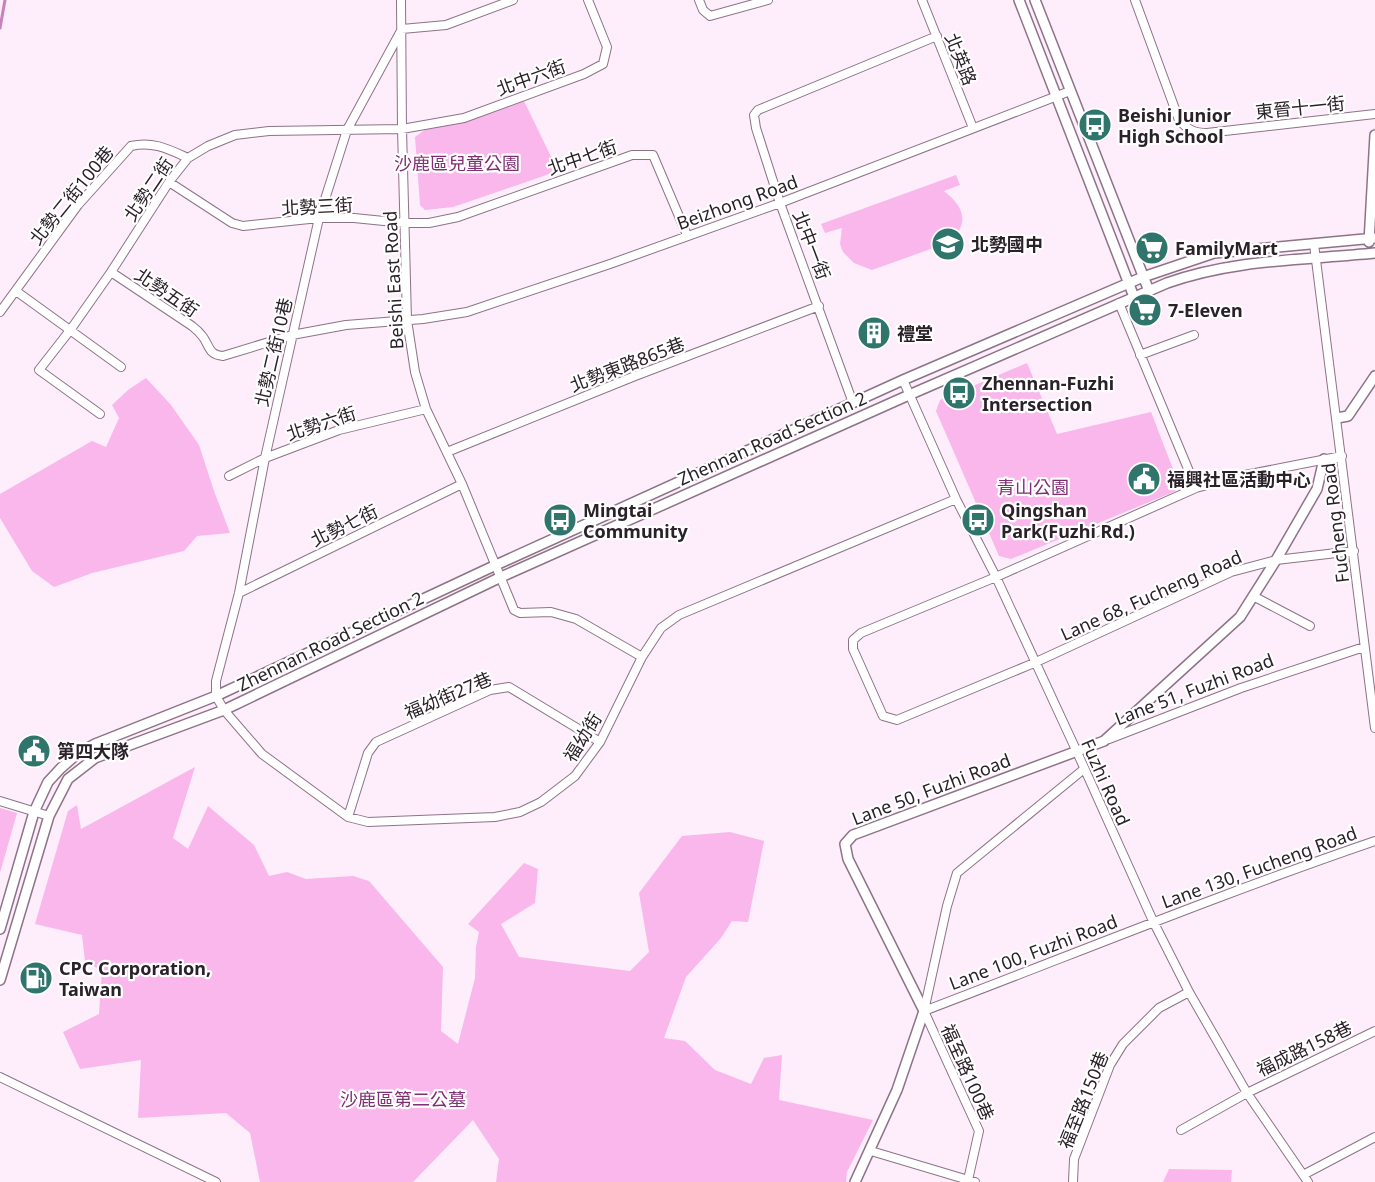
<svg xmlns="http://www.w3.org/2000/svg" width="1375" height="1182" font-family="'Noto Sans','Noto Sans TC',sans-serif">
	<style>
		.green { fill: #f9b7ec }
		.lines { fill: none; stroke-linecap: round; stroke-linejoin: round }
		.stream { stroke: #c683b9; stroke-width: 3 }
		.minor-casing { stroke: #8d7387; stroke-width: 10 }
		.tertiary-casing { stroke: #8d7387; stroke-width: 12 }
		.minor { stroke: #fff; stroke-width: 8 }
		.tertiary { stroke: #fff; stroke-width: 9 }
		.labels { text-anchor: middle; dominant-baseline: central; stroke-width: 4.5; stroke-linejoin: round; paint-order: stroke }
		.street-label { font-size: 18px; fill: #2b2129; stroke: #fff }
		.poi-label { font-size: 18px; font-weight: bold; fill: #2b2129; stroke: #fff; text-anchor: start }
		.park-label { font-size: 18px; fill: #802f74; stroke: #fff }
	</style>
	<rect width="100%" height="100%" fill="#feedfa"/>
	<path class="green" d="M524 101 558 171 453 207 425 210 420 205 415 137 426 129 464 121Z
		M956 175 960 185 944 191C964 207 970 222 950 242L872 270 854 263 843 252 840 244 842 228 825 233 821 224Z
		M1027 363 1057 434 1151 412 1178 482 1176 491 1011 559 999 556 936 411 940 400Z
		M146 378 171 405 199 445 214 491 230 533 197 536 184 551 92 573 54 587 32 571 0 518V494L92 441 106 447 119 418 112 405 128 390Z
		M195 767 173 838 188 849 208 806 254 845 269 876 287 872 306 879 353 876 369 881 443 967 441 1031 458 1044 475 978 476 947 479 932 468 924 524 863 538 869 535 903 501 924 519 957 630 971 649 952 639 893 682 836 730 832 764 841 748 922 732 921 721 938 686 977 664 1038 685 1041 715 1070 751 1084 764 1058 782 1055 779 1100 873 1120 847 1172 846 1182H496L499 1159 473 1120 413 1182H260L250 1133 226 1113 138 1118 141 1060 80 1069 63 1032 99 1014 102 971 85 961 82 935 35 924 68 811 77 805 81 829Z
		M0 808 17 813 0 873Z
		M1169 1169 1232 1170 1231 1182H1163Z"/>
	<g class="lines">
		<path class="stream" d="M0 28 5 0"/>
		<g class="minor-casing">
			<path id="minor" d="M401 0 402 129 407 320 415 372 426 409 462 484 514 610 520 613 551 612 576 619 642 657
				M513 0 446 25 402 29 347 130 319 218 265 458 239 593 216 681V696L224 710 262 754 348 817 368 822 495 817 520 812 541 802 575 776 600 742 642 657 661 628 679 615 956 499
				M699 0 703 10 710 16 768 0
				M922 0 973 128
				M1135 0 1179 120C1187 129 1194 133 1207 133L1375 114
				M169 182 232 223 243 226 319 218H354L404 223H429L458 217 632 155H653L687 235
				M1314 244 1375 728
				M111 272 192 326C196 329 200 333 203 337 210 347 209 355 223 356L292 335 346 325 423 319 467 312 610 264 780 203 1070 91
				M16 291 121 367
				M1119 303 1196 488
				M0 312 78 205 131 146C153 141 168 149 188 158
				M1140 355 1194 335
				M903 380 956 499 996 577 1077 752 1153 921 1189 992 1247 1093 1308 1182
				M853 403 780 203 756 128 754 115 758 110 937 36
				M100 414 39 370 71 329 111 272 169 182 188 158 208 146 235 135 269 131 402 129 464 118 584 74 603 64 607 47 588 0
				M447 452 635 376 819 306
				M1342 456 1245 475 1196 488 996 577 861 633 853 640V649L883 716 897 720 1034 663 1231 572 1276 560 1354 551
				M229 476 265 458 339 430 426 409
				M239 593 462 484
				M1253 596 1310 626
				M1109 739 1241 688 1364 647
				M0 801 49 816
				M348 817 368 753 376 742 490 690 509 687 600 742
				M924 1011C1074 954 1223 893 1375 841
				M924 1011 947 906 957 873 1084 769
				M924 1011 979 1131 968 1180
				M0 1077 216 1182
				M1181 1130 1247 1093 1375 1031
				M871 1151 975 1182
				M1303 1175 1375 1137
				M1073 1182 1074 1159 1110 1065 1123 1044 1159 1008 1189 992"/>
		</g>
		<g class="tertiary-casing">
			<path id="tertiary" d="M1019 0 1134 297
				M1035 0 1149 291
				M1369 242 1375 135
				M1337 418 1348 416 1375 376
				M0 929 34 812 48 782 61 768 77 754 95 744 216 696 496 565 903 380 1143 277 1214 253 1375 238
				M0 980 49 816 68 779 95 758 224 710 501 577 909 395 1167 283C1234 259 1305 260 1375 253
				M855 1182 897 1090 924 1011 848 859 845 844 853 835 1104 741 1240 617 1276 560 1317 489 1324 459"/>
		</g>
		<use href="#minor" class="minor"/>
		<use href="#tertiary" class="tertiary"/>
	</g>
	<defs>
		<g id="bus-disc" transform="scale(1.725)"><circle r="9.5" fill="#2f756c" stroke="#fff"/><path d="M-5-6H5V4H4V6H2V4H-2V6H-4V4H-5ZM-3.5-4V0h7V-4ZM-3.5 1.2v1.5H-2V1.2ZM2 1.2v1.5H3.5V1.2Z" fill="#fff"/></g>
		<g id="school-disc" transform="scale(1.725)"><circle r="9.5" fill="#2f756c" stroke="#fff"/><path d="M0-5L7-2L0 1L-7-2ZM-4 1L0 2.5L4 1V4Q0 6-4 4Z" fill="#fff"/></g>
		<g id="supermarket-disc" transform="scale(1.725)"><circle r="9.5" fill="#2f756c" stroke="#fff"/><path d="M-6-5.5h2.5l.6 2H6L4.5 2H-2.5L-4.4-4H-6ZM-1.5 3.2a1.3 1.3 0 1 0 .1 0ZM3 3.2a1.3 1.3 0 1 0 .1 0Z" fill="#fff"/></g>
		<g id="building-disc" transform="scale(1.725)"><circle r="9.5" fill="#2f756c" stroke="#fff"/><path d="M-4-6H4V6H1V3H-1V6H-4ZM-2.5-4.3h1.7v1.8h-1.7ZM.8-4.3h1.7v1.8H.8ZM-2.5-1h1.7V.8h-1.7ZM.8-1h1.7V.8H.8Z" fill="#fff"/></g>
		<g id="civic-disc" transform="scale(1.725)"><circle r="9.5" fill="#2f756c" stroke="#fff"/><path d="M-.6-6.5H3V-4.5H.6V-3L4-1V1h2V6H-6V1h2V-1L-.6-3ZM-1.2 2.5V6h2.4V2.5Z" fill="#fff"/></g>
		<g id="fuel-disc" transform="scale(1.725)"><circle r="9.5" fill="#2f756c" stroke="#fff"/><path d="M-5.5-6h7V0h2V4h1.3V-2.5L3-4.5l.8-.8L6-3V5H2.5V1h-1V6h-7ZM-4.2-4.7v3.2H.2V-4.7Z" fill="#fff"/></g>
	</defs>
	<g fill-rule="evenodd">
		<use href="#bus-disc" x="1095" y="125"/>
		<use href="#school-disc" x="948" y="244"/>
		<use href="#supermarket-disc" x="1152" y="248"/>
		<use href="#supermarket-disc" x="1145" y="310"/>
		<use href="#building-disc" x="874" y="333"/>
		<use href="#bus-disc" x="959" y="393"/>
		<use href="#civic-disc" x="1144" y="479"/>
		<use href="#bus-disc" x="560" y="520"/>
		<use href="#bus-disc" x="978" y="520"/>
		<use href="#civic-disc" x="34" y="751"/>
		<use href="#fuel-disc" x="36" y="978"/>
	</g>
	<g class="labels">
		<g class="street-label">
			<text transform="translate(961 59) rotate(68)">北英路</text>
			<text transform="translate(531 77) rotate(-20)">北中六街</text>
			<text transform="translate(1300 107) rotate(-6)">東晉十一街</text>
			<text transform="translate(582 157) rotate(-19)">北中七街</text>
			<text transform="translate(148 189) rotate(-56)">北勢二街</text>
			<text transform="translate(71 195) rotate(-51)">北勢二街100巷</text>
			<text transform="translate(737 202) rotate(-20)">Beizhong Road</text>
			<text transform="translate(317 206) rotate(-3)">北勢三街</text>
			<text transform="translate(812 245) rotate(69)">北中一街</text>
			<text transform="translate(393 280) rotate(-93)">Beishi East Road</text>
			<text transform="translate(167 292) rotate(34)">北勢五街</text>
			<text transform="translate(273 352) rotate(-77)">北勢二街10巷</text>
			<text transform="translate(627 364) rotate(-21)">北勢東路865巷</text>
			<text transform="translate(321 423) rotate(-18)">北勢六街</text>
			<text transform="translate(772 438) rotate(-24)">Zhennan Road Section 2</text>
			<text transform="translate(1335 523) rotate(-97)">Fucheng Road</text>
			<text transform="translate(344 525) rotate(-26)">北勢七街</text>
			<text transform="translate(1151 595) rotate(-24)">Lane 68, Fucheng Road</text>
			<text transform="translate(330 641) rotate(-26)">Zhennan Road Section 2</text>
			<text transform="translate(1194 689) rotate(-21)">Lane 51, Fuzhi Road</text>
			<text transform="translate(448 695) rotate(-23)">福幼街27巷</text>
			<text transform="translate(582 737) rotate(-58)">福幼街</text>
			<text transform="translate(1106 782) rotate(66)">Fuzhi Road</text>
			<text transform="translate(931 789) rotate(-21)">Lane 50, Fuzhi Road</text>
			<text transform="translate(1259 867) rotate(-20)">Lane 130, Fucheng Road</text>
			<text transform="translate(1033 952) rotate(-21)">Lane 100, Fuzhi Road</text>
			<text transform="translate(1304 1048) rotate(-26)">福成路158巷</text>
			<text transform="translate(968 1072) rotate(66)">福至路100巷</text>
			<text transform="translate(1083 1100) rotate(-68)">福至路150巷</text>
		</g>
		<g class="poi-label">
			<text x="1118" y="115">Beishi Junior<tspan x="1118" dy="21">High School</tspan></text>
			<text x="971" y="244">北勢國中</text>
			<text x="1175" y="248">FamilyMart</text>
			<text x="1168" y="310">7-Eleven</text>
			<text x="897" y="333">禮堂</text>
			<text x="982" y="383">Zhennan-Fuzhi<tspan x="982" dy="21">Intersection</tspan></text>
			<text x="1167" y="479">福興社區活動中心</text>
			<text x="583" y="510">Mingtai<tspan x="583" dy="21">Community</tspan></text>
			<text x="1001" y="510">Qingshan<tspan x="1001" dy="21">Park(Fuzhi Rd.)</tspan></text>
			<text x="57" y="751">第四大隊</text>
			<text x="59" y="968">CPC Corporation,<tspan x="59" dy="21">Taiwan</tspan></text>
		</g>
		<g class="park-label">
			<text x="457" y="163">沙鹿區兒童公園</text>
			<text x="1033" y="487">青山公園</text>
			<text x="403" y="1099">沙鹿區第二公墓</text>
		</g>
	</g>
</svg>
